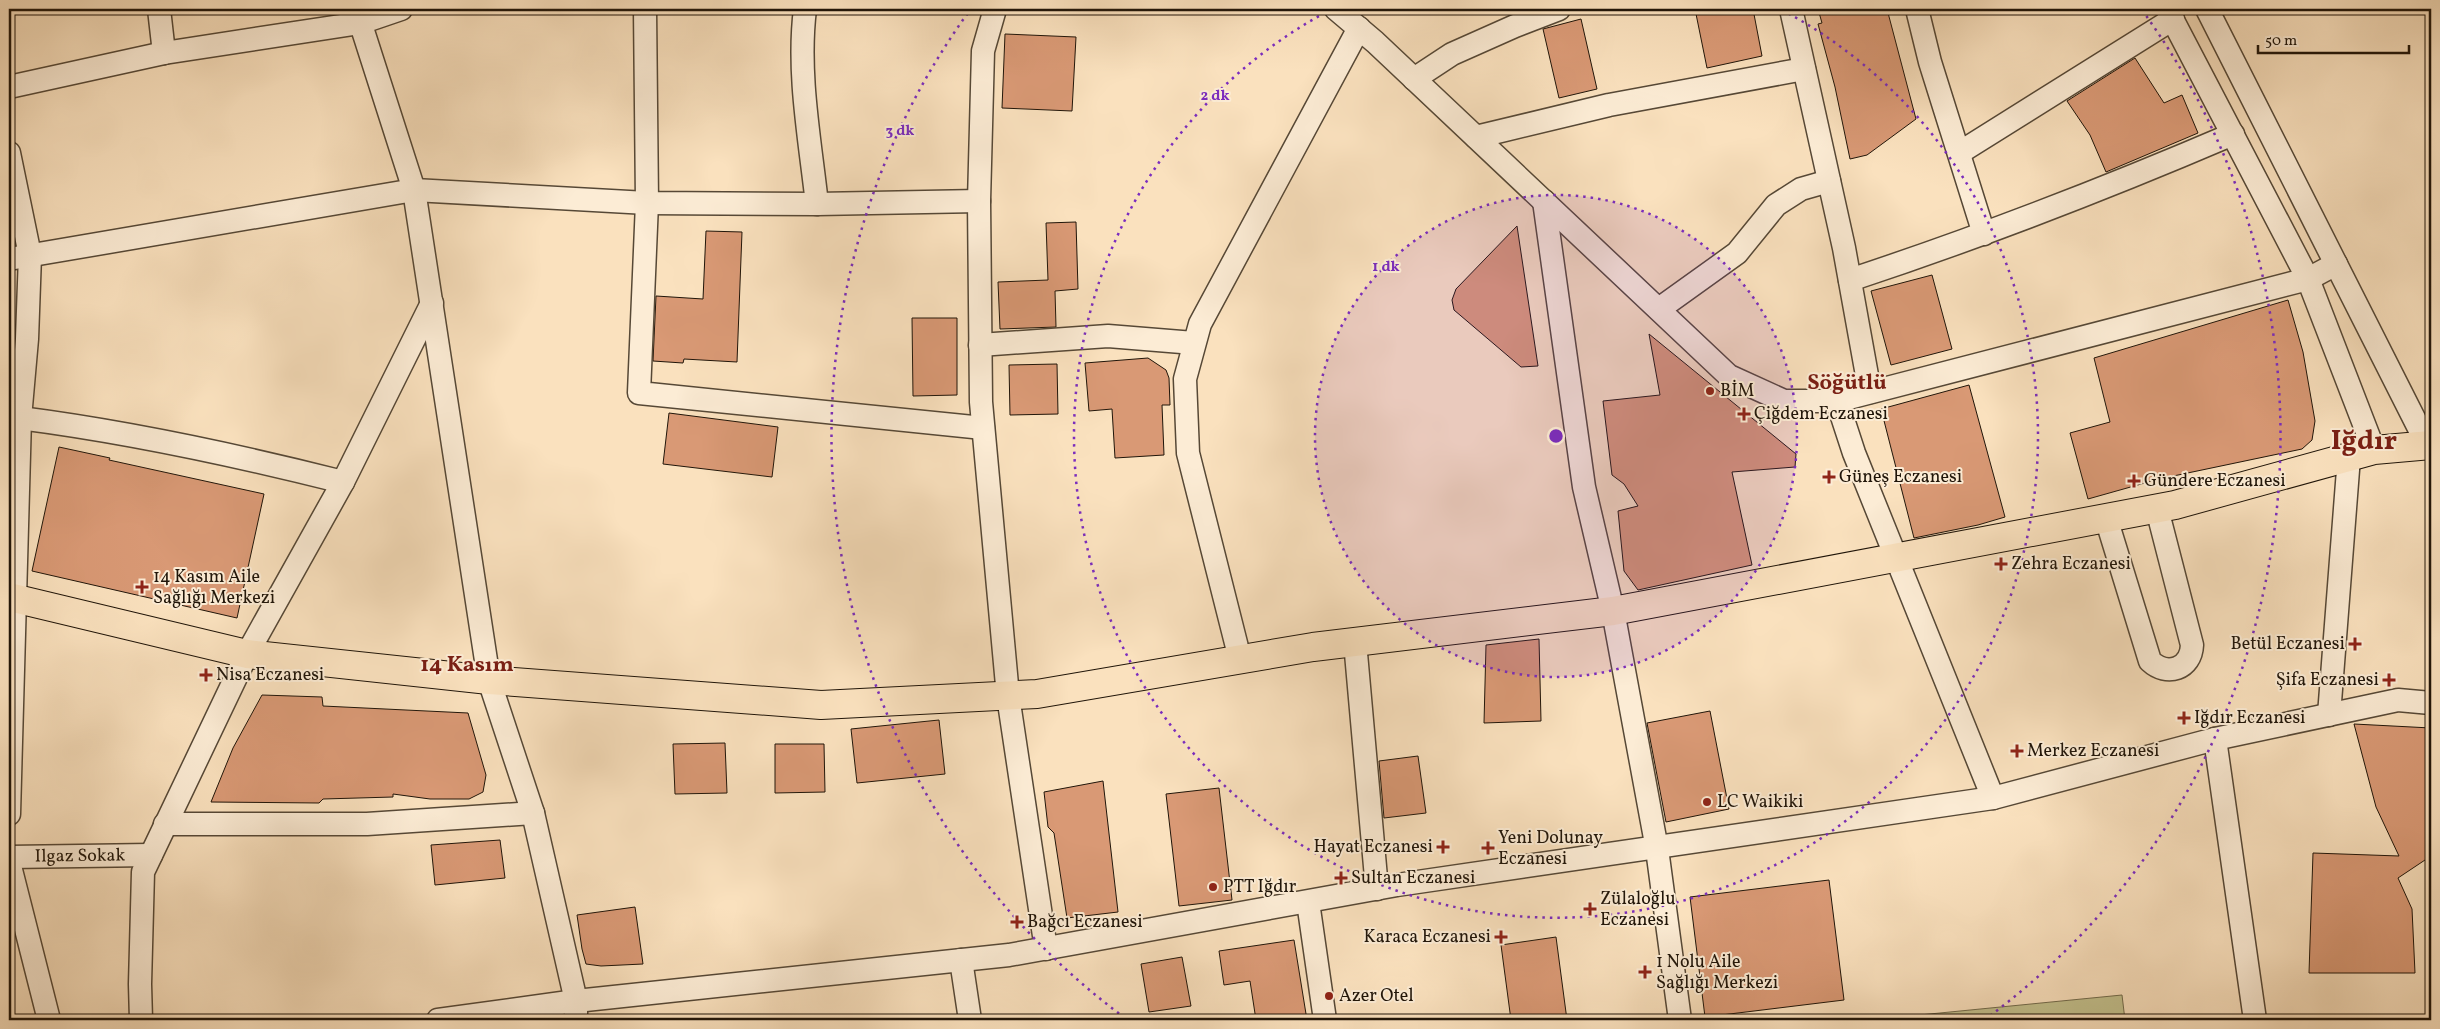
<svg xmlns="http://www.w3.org/2000/svg" width="2440" height="1029" font-family="Vollkorn,serif">
	<style>
		.green { fill: #c3c18e; stroke: #726b4c }
		.building { fill: #d99975; stroke: #201509 }
		.lines { fill: none; stroke-linecap: round; stroke-linejoin: round }
		.minor-casing { stroke: #564836; stroke-width: 25 }
		.major-casing { stroke: #201509; stroke-width: 30 }
		.minor { stroke: #fcecd5; stroke-width: 22 }
		.major { stroke: #fae1be; stroke-width: 28 }
		.ring { fill: none; stroke: #7b2cbf; stroke-width: 2.5; stroke-dasharray: 2.5 5 }
		.poi-dot { fill: #8f2418; stroke: #fcecd5; stroke-width: 2 }
		.labels { text-anchor: middle; dominant-baseline: central; stroke-width: 4; stroke-linejoin: round; paint-order: stroke }
		.poi-label { font-size: 18px; fill: #201509; stroke: #fcecd5; text-anchor: start }
		.street-label { font-size: 18px; fill: #201509; stroke: #fcecd5 }
		.district-label { font-size: 22px; font-weight: bold; fill: #7a1f14; stroke: #fcecd5 }
		.town-label { font-size: 28px; font-weight: bold; fill: #7a1f14; stroke: #fcecd5 }
		.centre { fill: #7b2cbf; stroke: #fcecd5; stroke-width: 2.5 }
		.ring-label { font-size: 15px; text-anchor: middle; font-weight: bold; fill: #7b2cbf; stroke: #fcecd5; stroke-width: 4; stroke-linejoin: round; paint-order: stroke }
	</style>
	<rect width="100%" height="100%" fill="#fae1be"/>
	<filter id="stains"><feTurbulence type="fractalNoise" baseFrequency=".004" numOctaves="4"/><feColorMatrix values="0 0 0 0 .2 0 0 0 0 .09 0 0 0 0 .02 0 0 0 .5 -.17"/></filter>
	<radialGradient id="worn" r=".72"><stop offset=".6" stop-color="#630" stop-opacity="0"/><stop offset="1" stop-color="#630" stop-opacity=".3"/></radialGradient>
	<path class="green" d="M2122 995 2125 1020H1869Z"/>
	<path class="building" d="M1695 9H1753L1762 56 1707 68Z
		M1818 9H1887L1916 119 1867 155 1850 159 1835 87 1818 24 1822 23Z
		M1581 19 1597 89 1559 98 1543 29Z
		M1005 34 1076 37 1072 111 1002 108Z
		M2135 58 2164 103 2182 95 2198 133 2106 172 2090 135 2067 101Z
		M1076 222 1078 289 1055 291 1056 327 1000 329 998 282 1048 280 1046 223Z
		M1517 226 1538 366 1521 367 1454 310 1452 300 1456 289Z
		M706 231 742 232 737 362 684 359 683 363 653 361 656 296 703 299Z
		M1932 275 1952 349 1891 365 1871 291Z
		M2288 300 2303 352 2315 421 2312 440 2302 449 2159 479 2088 499 2070 433 2110 422 2094 358Z
		M912 318H957V395L913 396Z
		M1649 334 1796 454 1795 467 1732 472 1752 565 1638 590 1624 571 1618 511 1638 506 1624 484 1612 475 1603 401 1660 395Z
		M1148 358 1166 370 1169 378 1170 405H1162L1164 455 1115 458 1112 409 1089 411 1085 363Z
		M1057 364 1058 414 1010 415 1009 365Z
		M1969 385 2005 517 1978 525 1914 538 1881 409Z
		M669 413 778 427 772 477 663 464Z
		M59 447 110 458 109 460 264 494 237 618 32 571Z
		M1539 639 1541 721 1484 723 1486 645Z
		M262 695 322 697 323 706 468 713 486 775 483 792 469 799H430L393 794V797L323 799 319 803 211 802 233 748Z
		M1710 711 1729 809 1666 822 1647 723Z
		M939 720 945 774 857 783 851 729Z
		M2354 724 2431 728V856L2398 878 2412 909 2415 973H2309L2313 853 2399 856 2376 807Z
		M725 743 727 793 675 794 673 744Z
		M775 744H824L825 792 775 793Z
		M1418 756 1426 813 1384 818 1379 761Z
		M1103 781 1118 912 1067 918 1054 833 1048 827 1044 792Z
		M1219 788 1232 900 1179 906 1166 794Z
		M500 840 505 878 435 885 431 845Z
		M1829 880 1844 1000 1705 1017 1690 897Z
		M635 907 643 964 601 966 586 964 582 949 577 915Z
		M1556 937 1567 1020H1511L1501 945Z
		M1294 940 1307 1020H1256L1250 981 1224 985 1219 951Z
		M1182 957 1191 1006 1149 1012 1141 964Z"/>
	<g class="lines">
		<g class="minor-casing">
			<g id="minor">
				<path d="M159 9 164 53"/>
				<path d="M356 9 414 190 489 680 533 813 576 1001V1020"/>
				<path d="M645 9 647 203 639 393 983 428"/>
				<path d="M805 9C797 73 810 140 817 204"/>
				<path d="M995 9 983 51 979 201 981 402 1008 696 1046 949"/>
				<path d="M1336 9 1375 42 1729 376 1784 401H1837L2308 279 2336 264"/>
				<path d="M1791 9 1844 248 1870 392"/>
				<path d="M1917 9 1930 62 1984 234"/>
				<path d="M2167 9 2308 279 2374 450"/>
				<path d="M2207 9 2428 446"/>
				<path d="M1414 79 1452 54 1515 26 1559 9"/>
				<path d="M9 87 164 53 360 23 401 9"/>
				<path d="M1476 137 1609 105 1804 69"/>
				<path d="M9 153 30 255 27 339 20 418 9 814"/>
				<path d="M1959 153 2173 19"/>
				<path d="M1544 201 1584 487 1613 611 1657 849 1680 1020"/>
				<path d="M9 259 414 190 647 203 817 204 979 201"/>
				<path d="M1850 280C1980 237 2107 188 2233 134"/>
				<path d="M1659 309 1737 253 1776 205 1801 189 1829 181"/>
				<path d="M980 345 1108 336 1194 343"/>
				<path d="M1837 401 1854 453 1993 798"/>
				<path d="M20 418C129 432 236 455 343 482"/>
				<path d="M2106 518 2150 661C2167 677 2191 669 2192 645L2157 509"/>
				<path d="M1355 642 1377 889"/>
				<path d="M1240 659 1188 453 1185 379 1200 324 1359 28"/>
				<path d="M2329 715 2349 457"/>
				<path d="M2215 739 2255 1020"/>
				<path d="M165 824H367L533 813"/>
				<path id="s1" d="M9 857 151 855"/>
				<path d="M9 862 49 1020"/>
				<path d="M1308 902 1325 1020"/>
				<path d="M961 960 970 1020"/>
				<path d="M141 1020 140 984 143 872 247 654 343 482 432 303"/>
				<path d="M438 1020 576 1001 1009 955 1397 885 1993 798 2215 739 2398 700 2431 703"/>
			</g>
		</g>
		<g class="major-casing">
			<path id="major" d="M9 597 247 654 489 680 821 705 1037 694 1313 647 1613 611 2175 505 2374 450 2431 445"/>
		</g>
		<use href="#minor" class="minor"/>
		<use href="#major" class="major"/>
	</g>
	<circle cx="1556" cy="436" r="241" fill="#7b2cbf" fill-opacity=".12"/>
	<g class="ring">
		<circle cx="1556" cy="436" r="241"/>
		<path d="M1782 10A482 482 0 1 1 1330 10"/>
		<path d="M1125 1018A724 724 0 0 1 970 10M2142 10A724 724 0 0 1 1987 1018"/>
	</g>
	<g class="poi-dot">
		<circle cx="1710" cy="391" r="5"/>
		<path d="M1741.5 406.5h5v5h5v5h-5v5h-5v-5h-5v-5h5z"/>
		<path d="M1826.5 469.5h5v5h5v5h-5v5h-5v-5h-5v-5h5z"/>
		<path d="M2131.5 473.5h5v5h5v5h-5v5h-5v-5h-5v-5h5z"/>
		<path d="M1998.5 556.5h5v5h5v5h-5v5h-5v-5h-5v-5h5z"/>
		<path d="M139.5 579.5h5v5h5v5h-5v5h-5v-5h-5v-5h5z"/>
		<path d="M2352.5 636.5h5v5h5v5h-5v5h-5v-5h-5v-5h5z"/>
		<path d="M203.5 667.5h5v5h5v5h-5v5h-5v-5h-5v-5h5z"/>
		<path d="M2386.5 672.5h5v5h5v5h-5v5h-5v-5h-5v-5h5z"/>
		<path d="M2181.5 710.5h5v5h5v5h-5v5h-5v-5h-5v-5h5z"/>
		<path d="M2014.5 743.5h5v5h5v5h-5v5h-5v-5h-5v-5h5z"/>
		<circle cx="1707" cy="802" r="5"/>
		<path d="M1440.5 839.5h5v5h5v5h-5v5h-5v-5h-5v-5h5z"/>
		<path d="M1485.5 840.5h5v5h5v5h-5v5h-5v-5h-5v-5h5z"/>
		<path d="M1338.5 870.5h5v5h5v5h-5v5h-5v-5h-5v-5h5z"/>
		<circle cx="1213" cy="887" r="5"/>
		<path d="M1587.5 901.5h5v5h5v5h-5v5h-5v-5h-5v-5h5z"/>
		<path d="M1014.5 914.5h5v5h5v5h-5v5h-5v-5h-5v-5h5z"/>
		<path d="M1498.5 929.5h5v5h5v5h-5v5h-5v-5h-5v-5h5z"/>
		<path d="M1642.5 964.5h5v5h5v5h-5v5h-5v-5h-5v-5h5z"/>
		<circle cx="1329" cy="996" r="5"/>
	</g>
	<g class="labels">
		<g class="poi-label">
			<text x="1720" y="391">BİM</text>
			<text x="1754" y="414">Çiğdem Eczanesi</text>
			<text x="1839" y="477">Güneş Eczanesi</text>
			<text x="2144" y="481">Gündere Eczanesi</text>
			<text x="2011" y="564">Zehra Eczanesi</text>
			<text x="153" y="577">14 Kasım Aile<tspan x="153" dy="21">Sağlığı Merkezi</tspan></text>
			<text x="2345" y="644" text-anchor="end">Betül Eczanesi</text>
			<text x="216" y="675">Nisa Eczanesi</text>
			<text x="2379" y="680" text-anchor="end">Şifa Eczanesi</text>
			<text x="2194" y="718">Iğdır Eczanesi</text>
			<text x="2027" y="751">Merkez Eczanesi</text>
			<text x="1717" y="802">LC Waikiki</text>
			<text x="1498" y="838">Yeni Dolunay<tspan x="1498" dy="21">Eczanesi</tspan></text>
			<text x="1433" y="847" text-anchor="end">Hayat Eczanesi</text>
			<text x="1351" y="878">Sultan Eczanesi</text>
			<text x="1223" y="887">PTT Iğdır</text>
			<text x="1600" y="899">Zülaloğlu<tspan x="1600" dy="21">Eczanesi</tspan></text>
			<text x="1027" y="922">Bağcı Eczanesi</text>
			<text x="1491" y="937" text-anchor="end">Karaca Eczanesi</text>
			<text x="1656" y="962">1 Nolu Aile<tspan x="1656" dy="21">Sağlığı Merkezi</tspan></text>
			<text x="1339" y="996">Azer Otel</text>
		</g>
		<g class="street-label">
			<text stroke="none"><textPath href="#s1" startOffset="71">Ilgaz Sokak</textPath></text>
		</g>
		<g class="district-label">
			<text x="1847" y="383">Söğütlü</text>
			<text x="467" y="665">14 Kasım</text>
		</g>
		<g class="town-label">
			<text x="2364" y="441">Iğdır</text>
		</g>
	</g>
	<circle cx="1556" cy="436" r="8" class="centre"/>
	<g class="ring-label">
		<text x="1215" y="100">2 dk</text>
		<text x="900" y="135">3 dk</text>
		<text x="1386" y="271">1 dk</text>
	</g>
	<rect width="2440" height="1029" fill="none" stroke="#fae1be" stroke-width="30"/>
	<rect x="10" y="10" width="2420" height="1009" fill="none" stroke="#201509" stroke-width="2.5"/>
	<rect x="15" y="15" width="2410" height="999" fill="none" stroke="#201509"/>
	<path d="M2258 45v8h151v-8" fill="none" stroke="#201509" stroke-width="2.5"/>
	<text x="2265" y="45" font-size="15" fill="#201509" stroke="#fcecd5" stroke-width="4" paint-order="stroke">50 m</text>
	<rect width="100%" height="100%" filter="url(#stains)"/>
	<rect width="100%" height="100%" fill="url(#worn)"/>
</svg>
